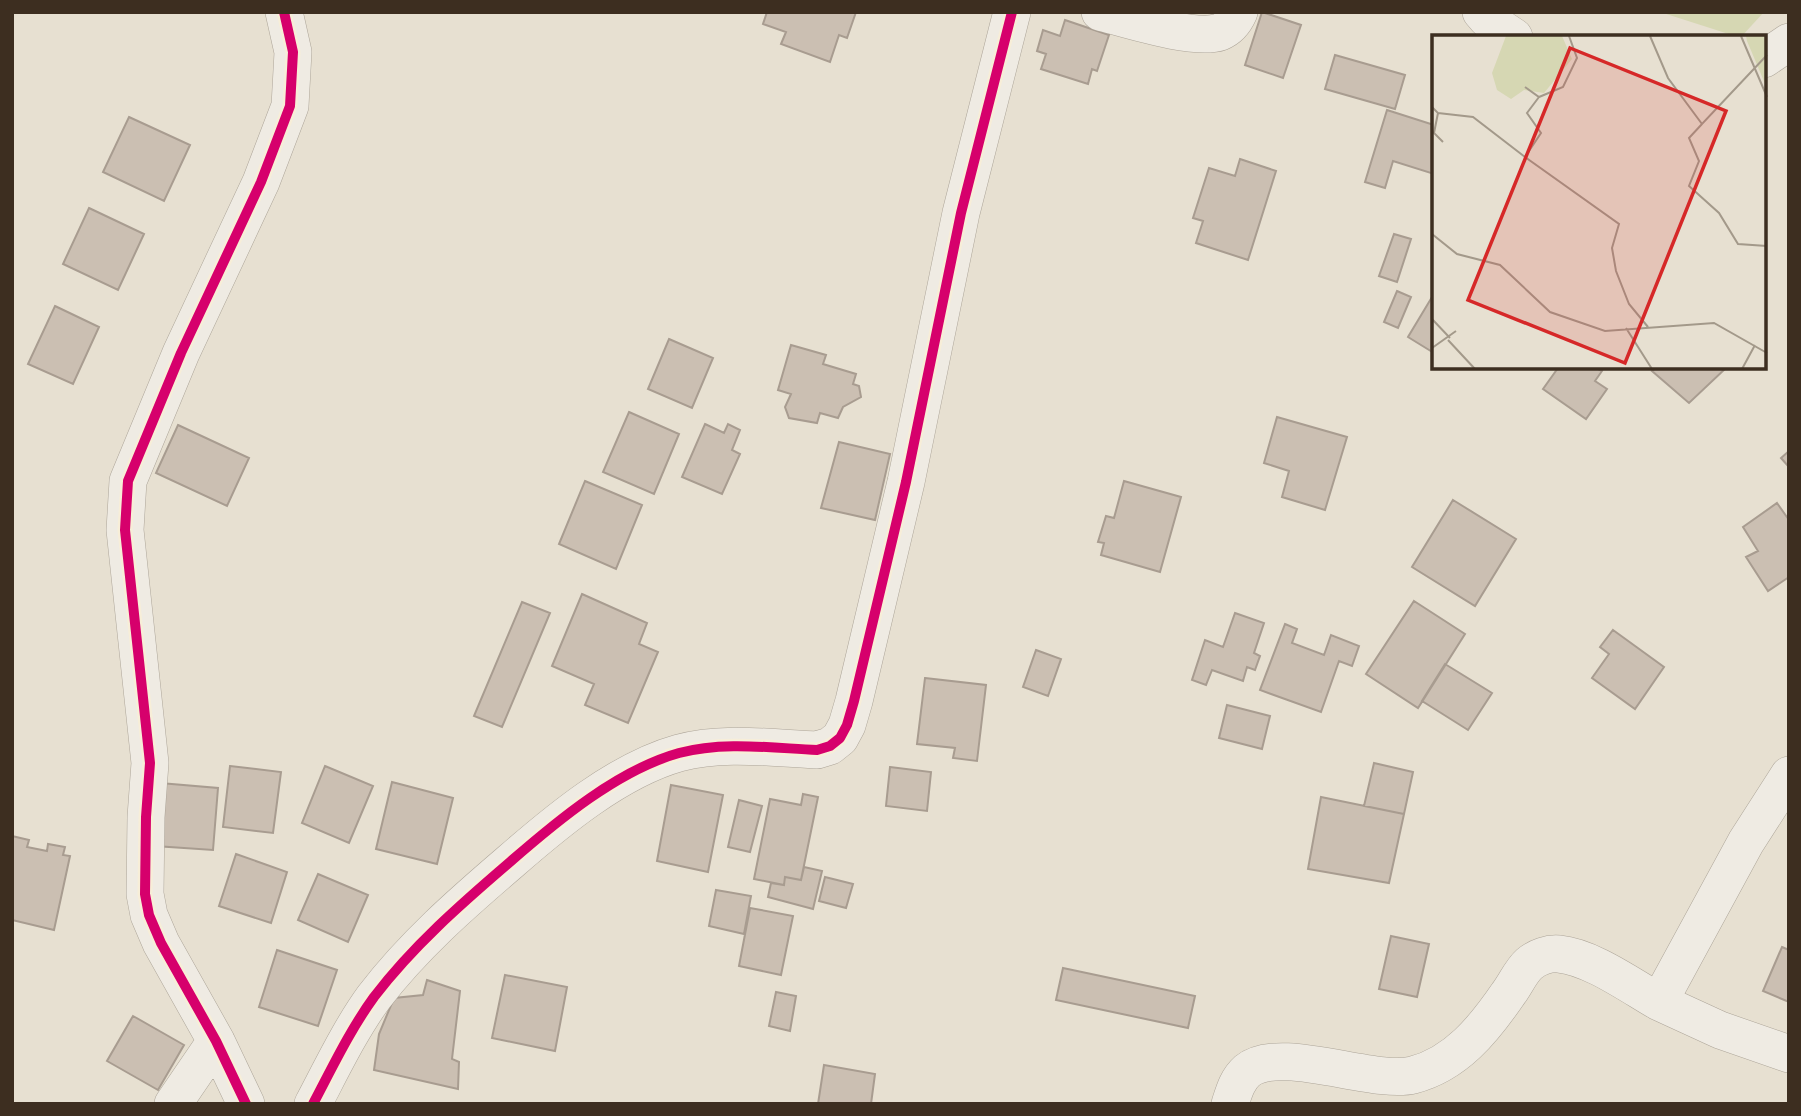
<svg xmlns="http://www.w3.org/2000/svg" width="1801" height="1116" font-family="Merriweather,serif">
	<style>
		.green { fill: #d6d7b3 }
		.building { fill: #cbbfb2; stroke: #a89c90; stroke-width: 2 }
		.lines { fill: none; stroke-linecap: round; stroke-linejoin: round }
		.minor-casing { stroke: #ada599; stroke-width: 38 }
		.minor { stroke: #efebe3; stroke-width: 37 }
		.cycleway-casing { stroke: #f7eed8; stroke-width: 15 }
		.cycleway { stroke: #d6006c; stroke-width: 10 }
		.inset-road { fill: none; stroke: #a3998a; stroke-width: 2 }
		.view { fill: #d62828; fill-opacity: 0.15; stroke: #d62828; stroke-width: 3.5 }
		.inset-edge { fill: none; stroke: #3d2e20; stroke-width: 3.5 }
	</style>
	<rect width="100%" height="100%" fill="#e7e0d1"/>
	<path class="green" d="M1660 12H1764L1741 37H1738Z"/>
	<path class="building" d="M767 12H856L847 38 839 35 830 62 781 44 786 32 763 24Z
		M1262 12 1301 25 1283 78 1245 65Z
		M1065 20 1109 35 1097 71 1092 69 1088 84 1041 69 1046 54 1037 51 1043 30 1060 36Z
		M1335 55 1405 75 1395 109 1325 89Z
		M1387 110 1434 125V174L1393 161 1385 188 1365 182Z
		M129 117 190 145 164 201 103 172Z
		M1240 159 1276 171 1248 260 1196 243 1203 221 1193 218 1209 168 1235 176Z
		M89 208 144 234 118 290 63 264Z
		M1394 234 1411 239 1397 282 1379 276Z
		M1397 291 1411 297 1398 328 1384 322Z
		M1432 297 1434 298V353L1408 337Z
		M55 306 99 327 73 384 28 364Z
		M669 339 713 358 692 408 648 389Z
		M791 345 826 355 823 364 856 374 853 384 859 386 861 397 843 407 838 418 820 413 817 423 789 418 785 407 791 394 778 390Z
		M1558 368H1596L1602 371 1595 381 1607 389 1586 419 1543 389Z
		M1656 368H1726L1689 403 1652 371Z
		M629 412 679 434 654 494 603 472Z
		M1277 417 1347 437 1325 510 1282 497 1289 471 1264 463Z
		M705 424 724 433 728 424 740 430 732 450 740 454 722 494 682 477Z
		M178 425 249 458 227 506 156 473Z
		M839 442 890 454 875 520 821 508Z
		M1789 451V467L1781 458Z
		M585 481 642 505 616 569 559 544Z
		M1124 481 1181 497 1160 572 1101 555 1104 543 1098 542 1106 516 1114 518Z
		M1453 500 1516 539 1475 606 1412 567Z
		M1777 503 1789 520V577L1768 591 1746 557 1758 551 1743 527Z
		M582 594 647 623 639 644 658 652 628 723 585 705 594 684 552 666Z
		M1414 601 1465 634 1418 708 1366 674Z
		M522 602 550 613 502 727 474 716Z
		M1235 613 1264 623 1254 653 1260 656 1255 670 1247 667 1243 681 1212 670 1206 685 1192 680 1205 640 1223 647Z
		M1285 624 1297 629 1292 643 1324 655 1331 635 1359 646 1352 666 1339 661 1321 712 1260 690Z
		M1613 630 1664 667 1635 709 1592 678 1609 654 1600 647Z
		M1036 650 1061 659 1048 696 1023 687Z
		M1445 664 1492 693 1468 730 1422 701Z
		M925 678 986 685 977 761 953 758 955 748 917 744Z
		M1227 705 1270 716 1262 749 1219 738Z
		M1374 763 1413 772 1404 814 1364 806Z
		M230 766 281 772 273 833 223 827Z
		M325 766 373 786 349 843 302 823Z
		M890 767 931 772 927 811 886 806Z
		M392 782 453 798 437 864 376 849Z
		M160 783 218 788 213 850 155 846Z
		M671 785 723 795 708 872 657 861Z
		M803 794 818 797 801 880 785 877 784 885 754 879 770 799 801 805Z
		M1321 797 1404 814 1389 883 1308 869Z
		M739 800 762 806 750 852 728 847Z
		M12 836 29 840 27 847 47 851 48 844 65 847 63 855 70 856 54 930 12 920Z
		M236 854 287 872 271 923 219 906Z
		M804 867 822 871 813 909 768 897 771 883 784 885 785 877 801 880Z
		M318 874 368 895 348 942 298 920Z
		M825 877 853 884 846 908 819 901Z
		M716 890 751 896 744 934 709 926Z
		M750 908 793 916 781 975 739 966Z
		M1391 936 1429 944 1417 997 1379 989Z
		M1782 947 1789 950V1002L1763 991Z
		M277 950 337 970 318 1026 259 1007Z
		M1063 968 1195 996 1188 1028 1056 1000Z
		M505 975 567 987 555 1051 492 1038Z
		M427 980 460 991 452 1059 459 1062 458 1089 374 1070 379 1034 394 998 423 995Z
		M776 992 796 996 790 1031 769 1026Z
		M133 1016 184 1045 158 1090 107 1061Z
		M824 1065 875 1074 871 1104H818Z"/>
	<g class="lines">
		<g class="minor-casing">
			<path id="minor" d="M1100 12C1127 19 1195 41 1220 32 1230 28 1235 21 1239 12
				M1481 12 1487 19 1514 37
				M1764 59 1789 42
				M1789 775 1746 842 1659 1002 1720 1030 1789 1054
				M173 1104 216 1041
				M246 1104 216 1041 161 943 149 915 145 894 146 817 150 763 125 530 128 481 181 353 261 182 290 106 293 52 284 12
				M313 1104C332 1068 350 1030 374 997 413 946 461 904 510 862 557 821 618 770 679 753 723 741 772 748 817 750L830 746 840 738 847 725 854 701 906 482 961 213 1012 12
				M1230 1104C1234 1092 1237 1080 1247 1071 1279 1044 1374 1085 1413 1075 1456 1064 1484 1029 1508 994 1515 985 1521 971 1529 964 1537 957 1549 953 1559 954 1591 957 1631 986 1659 1002"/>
		</g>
		<use href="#minor" class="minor"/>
		<g class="cycleway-casing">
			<path id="cycleway" d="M246 1104 216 1041 161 943 149 915 145 894 146 817 150 763 125 530 128 481 181 353 261 182 290 106 293 52 284 12
				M313 1104C332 1068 350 1030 374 997 413 946 461 904 510 862 557 821 618 770 679 753 723 741 772 748 817 750L830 746 840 738 847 725 854 701 906 482 961 213 1012 12"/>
		</g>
		<use href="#cycleway" class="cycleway"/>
	</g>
	<g transform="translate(1432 35)">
		<rect width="334" height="334" fill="#e7e0d1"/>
		<path d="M74 1H130L140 24 112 58 92 55 79 64 65 55 60 38ZM314 1H334V51L315 6Z" fill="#d6d7b3"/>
		<path class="inset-road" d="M218 1 236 43 270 89 335 20M309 1 335 62M93 52 107 62 131 52 145 23 137 1M107 62 95 78 109 98 93 122 187 189 180 213 184 236 197 269 216 292M0 72 6 78 2 98 11 107M6 78 41 82 93 122M270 89 257 103 267 126 257 151 287 178 306 209 335 211M0 199 25 219 68 230 118 277 173 296 282 288 335 318M0 284 18 303M194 293 220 334M16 305 43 334M0 313 24 296M310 334 323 310"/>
		<path class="view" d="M138 13 294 76 193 328 36 265Z"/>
		<rect width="334" height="334" class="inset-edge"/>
	</g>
	<rect width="1801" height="1116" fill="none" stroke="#3d2e20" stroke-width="28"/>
</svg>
